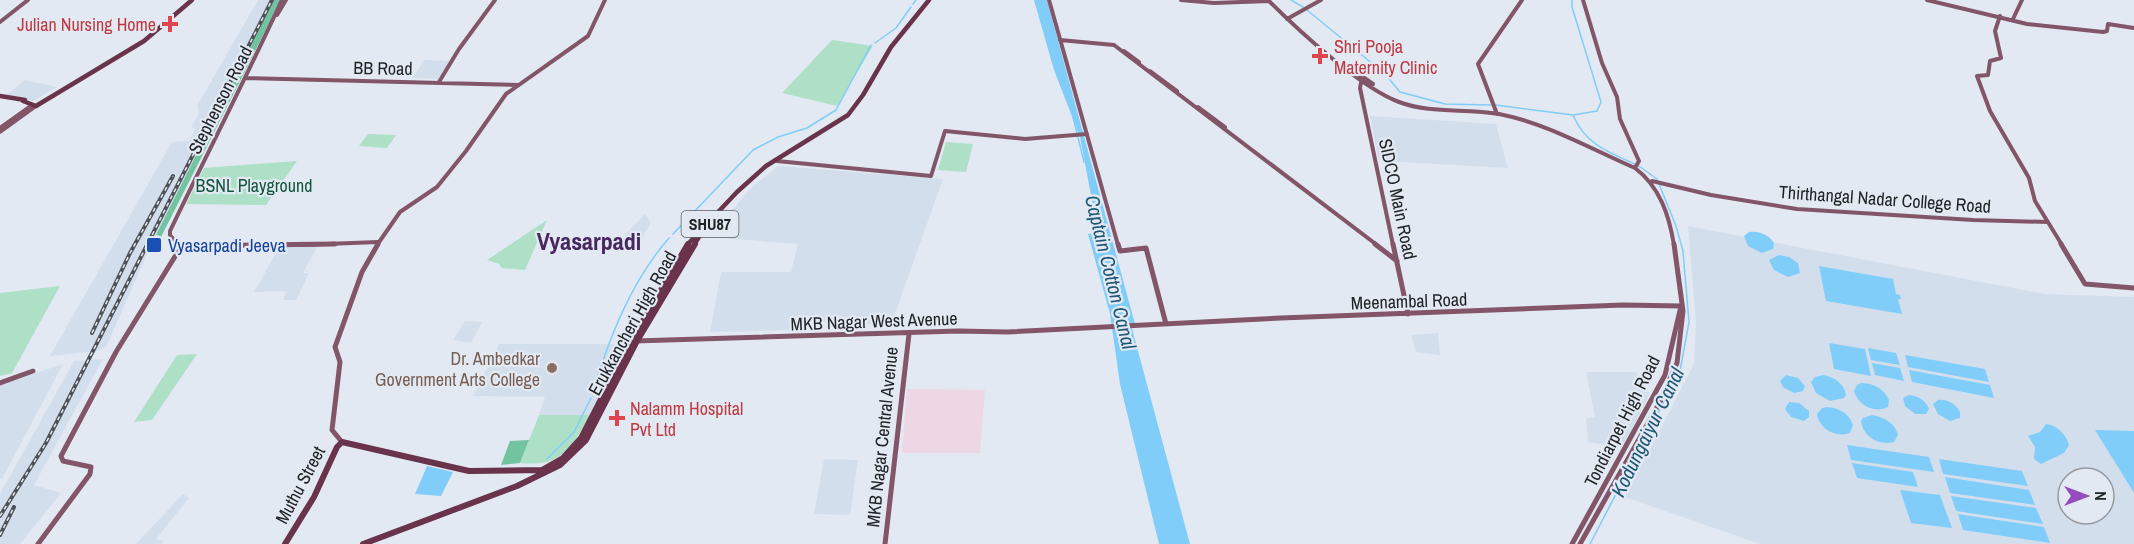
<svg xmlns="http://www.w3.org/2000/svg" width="2134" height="544" font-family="'Archivo Narrow',sans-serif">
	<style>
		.commercial { fill: #edd7e4 }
		.built { fill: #d3deed; fill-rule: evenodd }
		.green { fill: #aedfc7 }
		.forest { fill: #71c49f }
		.water { fill: #81cdf9 }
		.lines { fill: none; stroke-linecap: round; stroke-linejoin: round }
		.stream { stroke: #81cdf9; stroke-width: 1.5 }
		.secondary-far1 { stroke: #825568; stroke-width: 4 }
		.secondary { stroke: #825568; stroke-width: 5 }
		.primary-far1 { stroke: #69334b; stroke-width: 4.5 }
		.primary { stroke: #69334b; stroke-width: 6 }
		.rail-casing { stroke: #4e5256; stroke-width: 4 }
		.rail { stroke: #e2e9f2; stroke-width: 1.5; stroke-dasharray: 4; stroke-linecap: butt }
		.health-dot { fill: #e0444e; stroke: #e2e9f2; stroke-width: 2 }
		.transit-dot { fill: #1a4fb4; stroke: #e2e9f2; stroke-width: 2 }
		.education-dot { fill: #8d6e63; stroke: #e2e9f2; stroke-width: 2 }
		.labels { text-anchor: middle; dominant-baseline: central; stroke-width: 4.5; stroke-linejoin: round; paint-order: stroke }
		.shield { fill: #e2e9f2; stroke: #5b5f64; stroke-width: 1.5 }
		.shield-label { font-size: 16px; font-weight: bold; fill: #212427 }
		.health-label { font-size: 18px; fill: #be3a42; stroke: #e2e9f2; text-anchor: start }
		.street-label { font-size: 18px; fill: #212427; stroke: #e2e9f2 }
		.park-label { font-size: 18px; fill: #14553d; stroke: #e2e9f2 }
		.transit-label { font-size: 18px; fill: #164399; stroke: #e2e9f2; text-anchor: start }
		.education-label { font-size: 18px; fill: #785e54; stroke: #e2e9f2; text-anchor: end }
		.water-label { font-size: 20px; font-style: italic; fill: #1d5775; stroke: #e2e9f2 }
		.district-label { font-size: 24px; font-weight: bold; fill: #49275f; stroke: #e2e9f2 }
	</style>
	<rect width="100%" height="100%" fill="#e2e9f2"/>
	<path class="commercial" d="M907 389 985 390 980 453H902Z"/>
	<path class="built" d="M258 0H280L159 240 149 250 106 347 97 351 50 356 172 142 189 141 195 129 191 127 199 114 197 106Z
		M425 60 450 61 438 79 412 78Z
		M25 80 57 87 33 101 6 95Z
		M1370 116 1496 124 1508 168 1384 161 1378 158Z
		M778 166 943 179 891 325 792 320 789 330 710 332 721 272H791L798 244 709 237 750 189Z
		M645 214 651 223 638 245 624 236Z
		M1688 226 2045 294 2134 297V544H1760L1625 497 1694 364 1696 322ZM2068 478H2104V514H2068Z
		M318 245 303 273H309L296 300H283L287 291 254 292 280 246Z
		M465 321 482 322 471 343 453 340Z
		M1438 333 1440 355 1416 352 1411 335Z
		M499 344H629L591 415H539L545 397 473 396Z
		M103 359 34 485 61 493 20 544H0V494L74 361Z
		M63 364 2 479H0V385Z
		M1586 372H1636L1644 390 1650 393 1623 448 1588 442 1586 418 1595 417Z
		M824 459 858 460 850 515 814 514Z
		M183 494 189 498 156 539 163 541 162 544H136Z"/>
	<path class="green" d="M832 40 873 46 837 106 782 93Z
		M368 134 396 135 387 148 359 146Z
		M946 142 973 144 966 172 938 170Z
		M297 161 266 205 186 204 204 168Z
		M547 220 525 270 502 268 499 264 487 260Z
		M60 286 12 373 0 376V293Z
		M197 354 152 420 134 422 177 355Z
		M539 415H591C570 448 564 467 520 463Z"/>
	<path class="forest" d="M274 0H281L160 239H157L159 235H156Z
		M529 440 520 463 501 465 510 441Z"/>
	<path class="water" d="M1034 0H1047L1135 324 1131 325 1190 544H1159L1120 384 1110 314 1088 234 1098 232 1080 137 1054 70Z
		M1749 232C1759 231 1768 234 1774 243L1773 249 1762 253 1748 246 1744 236Z
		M1779 255 1789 257 1798 263 1800 273 1788 277 1774 270 1769 260Z
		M1819 266 1893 279 1896 294 1900 295 1901 299H1898L1902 314 1826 301Z
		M1829 343 1865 349 1871 376 1834 369Z
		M1868 348 1896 353 1900 365 1871 360Z
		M1905 355 1985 369 1989 382 1908 367Z
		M1872 363 1900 368 1904 381 1875 375Z
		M1909 370 1990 385 1994 398 1912 382Z
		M1786 375 1798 378 1805 386 1803 391 1794 393 1783 387 1780 381Z
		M1823 375C1834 377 1844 383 1846 395L1844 398 1830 401 1816 393 1811 382 1815 377Z
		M1861 383C1874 383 1884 389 1889 400L1888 407C1874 414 1858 405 1854 391L1857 385Z
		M1909 395C1918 396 1926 400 1929 409L1926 414H1915L1905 406 1903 398Z
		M1938 400C1947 399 1956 404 1960 412V418L1950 421 1938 414 1933 404Z
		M1789 402 1799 403 1809 411V417L1804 421 1791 417 1785 409Z
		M1827 407C1839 408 1849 413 1853 425L1850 433C1836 438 1819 429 1817 414L1822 408Z
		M1872 415C1884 417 1895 423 1898 435L1894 442C1879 446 1863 437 1861 421L1863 418Z
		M2046 424C2057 425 2066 434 2069 445L2064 453 2041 464 2034 459 2035 447 2028 436 2040 432Z
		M2095 430 2134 431V493Z
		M1847 445 1929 457 1934 472 1851 460Z
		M1939 459 2022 471 2028 486 1943 474Z
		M1852 463 1913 472 1918 487 1857 478Z
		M427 466 453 472 441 496 415 494Z
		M1945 477 2029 490 2035 505 1950 493Z
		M1900 490 1940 495 1952 528 1911 523Z
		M1951 496 2036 508 2043 524 1956 511Z
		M1958 514 2044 527 2050 543 1963 530Z"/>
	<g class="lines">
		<path class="stream" d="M1291 0 1303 7
			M913 4 916 0
			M1307 10 1385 74 1400 92 1445 104 1491 105
			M875 43 896 28 911 7
			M1496 105 1573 115 1597 111 1601 102 1572 7V0
			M1573 115C1585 144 1608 152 1635 164
			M1073 117 1084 162
			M673 234 753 150 778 137 807 128 836 110 871 45
			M592 393C610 337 630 283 669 238
			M547 459 574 432 591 398
			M1590 544 1680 371 1689 322 1683 251 1676 226 1657 179 1639 166"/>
		<path class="secondary-far1" d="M1049 0 1118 245
			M1181 0 1214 3 1269 1C1299 31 1361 88 1399 102 1431 114 1465 108 1499 114 1546 123 1591 149 1635 168 1660 187 1669 215 1674 245
			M1583 0 1602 63 1617 97 1620 119 1639 161 1635 168
			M1927 0 2027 24 2103 32 2107 31 2108 24 2134 28
			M277 15 286 0
			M2000 16 1995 31 2001 58 1990 61 1988 75 1977 76 1990 111 2029 178 2035 201 2062 245
			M1287 19 1321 0
			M2013 19 2022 0
			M0 22 28 0
			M1060 40 1114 45
			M1114 45 1377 245
			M1124 51 1139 62
			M1353 70 1373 84
			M1150 71 1177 91
			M1362 77 1360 88 1393 245
			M246 78 519 85
			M439 82 459 49 495 0
			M1198 107 1225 127
			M1497 114 1478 64 1522 0
			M0 128 32 105
			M0 132 36 106
			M777 161 931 176 945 131 1025 139 1087 134
			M1652 181 1711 195 1797 209 1973 220 2048 222
			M178 245 170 235V231C207 154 246 78 282 0
			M301 245 378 242
			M377 245 400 212 437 187 466 151 506 94 588 36 605 0"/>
		<path class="secondary" d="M1118 244 1120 251 1146 248 1166 324
			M1375 244 1397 261
			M1393 244 1408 314
			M2061 244 2085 284 2134 288
			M179 246 335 244
			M635 341 958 331 1008 332 1281 318 1623 305 1681 306
			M0 383 33 371
			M342 442 332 430 340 362 335 347 362 272 378 244
			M38 544 90 474 91 467 63 461 61 456 116 352 179 250 177 244
			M885 544 909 334
			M1572 544 1665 375 1681 306
			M1580 544 1660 402 1677 363 1683 311 1674 244"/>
		<path class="primary-far1" d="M0 96 25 100
			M23 101 36 106 144 41 192 0
			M687 245 737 192 766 166 848 115 863 95 891 47 929 0
			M694 245 702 232"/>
		<path class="primary" d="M285 544 314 497 337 447 342 442 469 471 542 470 563 458 581 438 631 341 688 244
			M363 544 517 486 560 465 586 440 637 341 695 244"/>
		<g class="rail-casing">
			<path id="rail" d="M92 333 130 253 173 176
				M0 516 46 443 272 0
				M0 535 14 507"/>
		</g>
		<use href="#rail" class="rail"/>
	</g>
	<g class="health-dot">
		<path d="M167 15h6v6h6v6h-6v6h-6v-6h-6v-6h6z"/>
		<path d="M1317 47h6v6h6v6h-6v6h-6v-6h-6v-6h6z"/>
		<path d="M614 409h6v6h6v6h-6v6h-6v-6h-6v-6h6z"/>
	</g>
	<rect class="transit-dot" x="146" y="237" width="16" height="16" rx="3"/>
	<circle class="education-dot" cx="552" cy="368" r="6"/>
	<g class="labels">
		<rect class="shield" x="681.5" y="211" width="57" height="26" rx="4.5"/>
		<g class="shield-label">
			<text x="710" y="224">SHU87</text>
		</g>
		<g class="health-label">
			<text x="156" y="24" text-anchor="end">Julian Nursing Home</text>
			<text x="1334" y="46">Shri Pooja<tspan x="1334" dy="21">Maternity Clinic</tspan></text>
			<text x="630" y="408">Nalamm Hospital<tspan x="630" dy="21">Pvt Ltd</tspan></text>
		</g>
		<g class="street-label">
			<text transform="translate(383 68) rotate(1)">BB Road</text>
			<text transform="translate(220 100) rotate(-63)">Stephenson Road</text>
			<text transform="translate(1398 199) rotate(78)">SIDCO Main Road</text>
			<text transform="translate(1885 199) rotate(4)">Thirthangal Nadar College Road</text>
			<text transform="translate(1409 301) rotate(-2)">Meenambal Road</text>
			<text transform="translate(874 321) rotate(-2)">MKB Nagar West Avenue</text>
			<text transform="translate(632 323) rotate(-61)">Erukkancheri High Road</text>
			<text transform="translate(1622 421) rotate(-63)">Tondiarpet High Road</text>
			<text transform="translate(882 437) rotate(-84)">MKB Nagar Central Avenue</text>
			<text transform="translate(300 485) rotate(-62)">Muthu Street</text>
		</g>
		<g class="park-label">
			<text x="254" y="185">BSNL Playground</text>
		</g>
		<g class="transit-label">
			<text x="168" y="245">Vyasarpadi Jeeva</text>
		</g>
		<g class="education-label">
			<text x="540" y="358">Dr. Ambedkar<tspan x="540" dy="21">Government Arts College</tspan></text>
		</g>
		<g class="water-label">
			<text transform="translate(1111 272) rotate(76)">Captain Cotton Canal</text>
			<text transform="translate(1647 432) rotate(-64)">Kodungaiyur Canal</text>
		</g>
		<g class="district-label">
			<text x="589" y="241">Vyasarpadi</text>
		</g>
	</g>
	<g transform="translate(2086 496) rotate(90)"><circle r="28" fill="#e2e9f2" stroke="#959aa1" stroke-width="1.5"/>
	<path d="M0-4.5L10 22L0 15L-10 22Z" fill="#944cbf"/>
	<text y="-9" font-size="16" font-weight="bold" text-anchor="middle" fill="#212427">N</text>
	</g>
</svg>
